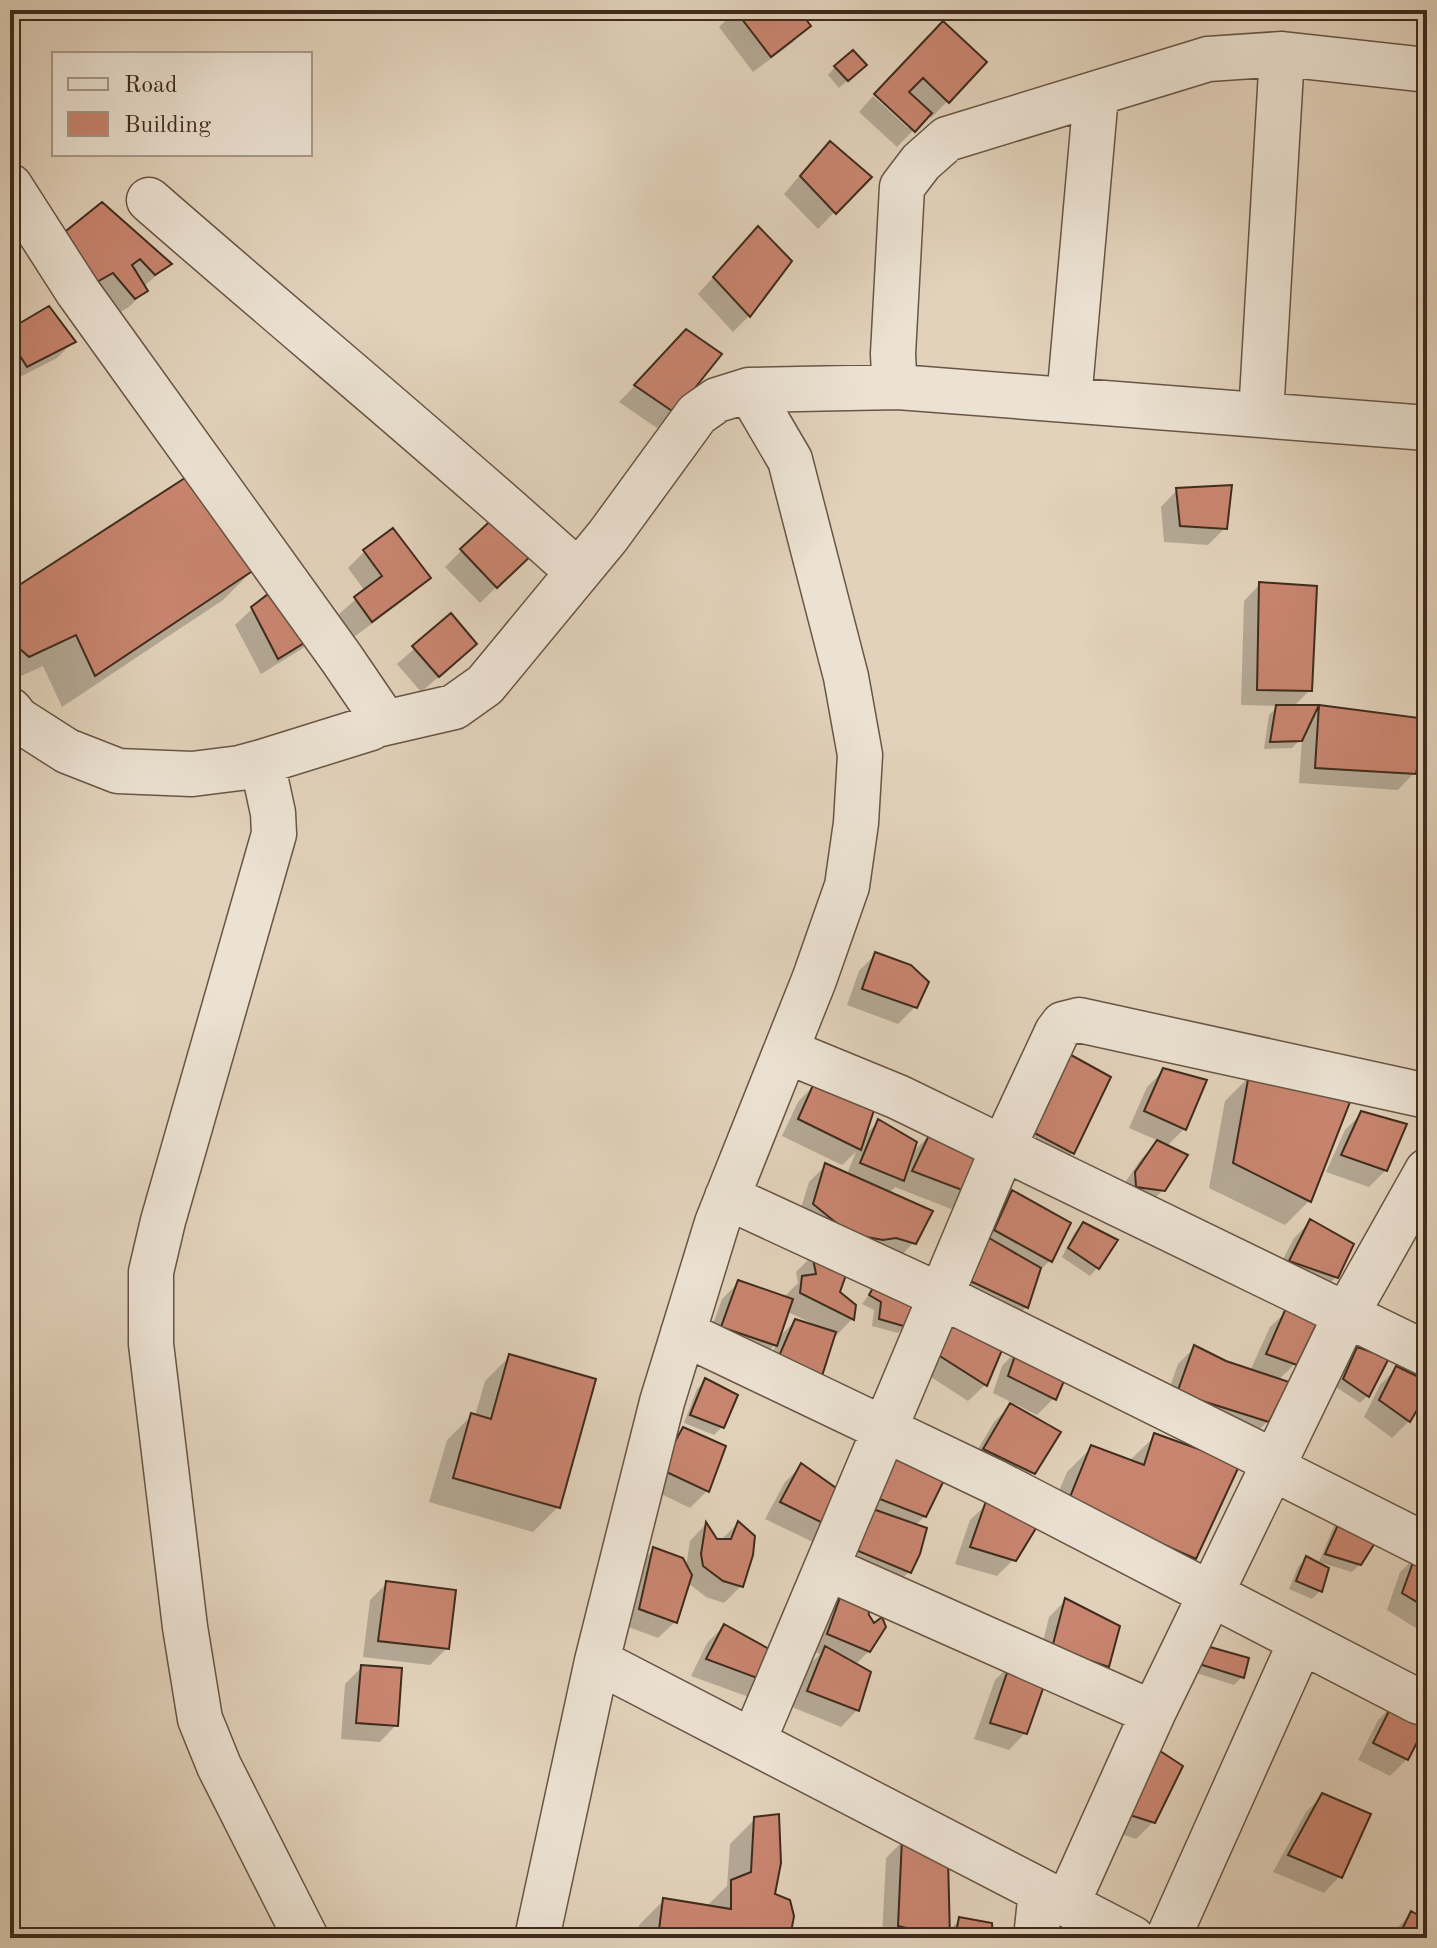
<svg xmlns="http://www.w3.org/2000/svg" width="1437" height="1948" font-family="'Old Standard TT',serif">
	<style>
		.shadow { fill: #0003; fill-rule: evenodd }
		.building { fill: #c98570; stroke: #3f2b1c; stroke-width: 2 }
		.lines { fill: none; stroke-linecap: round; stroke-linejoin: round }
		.street-casing { stroke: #685544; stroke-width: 47 }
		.street { stroke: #ece2d3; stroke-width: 44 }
	</style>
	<rect width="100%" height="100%" fill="#e2d2bb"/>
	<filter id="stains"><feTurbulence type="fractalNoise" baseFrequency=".0025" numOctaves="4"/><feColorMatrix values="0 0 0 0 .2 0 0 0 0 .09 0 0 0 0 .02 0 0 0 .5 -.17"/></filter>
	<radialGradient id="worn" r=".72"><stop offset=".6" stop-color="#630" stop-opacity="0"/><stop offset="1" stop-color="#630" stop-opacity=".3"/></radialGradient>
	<path class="shadow" d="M737 10H796L808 26 792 43 753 72 719 27Z
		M1398 10H1427V18L1398 12Z
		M926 40 985 62 931 118 928 115 897 147 859 112 873 96 908 128 910 125 876 93Z
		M835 67 856 73 839 88 828 75Z
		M813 160 869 177 818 229 784 194Z
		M63 237 170 264 143 287 145 291 129 307 117 314Z
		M742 245 790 261 749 316 733 332 698 294Z
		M10 332 73 342 57 358 10 382Z
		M670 349 674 411 657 428 619 402Z
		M1177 490 1225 528 1208 545 1164 542 1161 507Z
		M462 550 516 568 480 603 445 567Z
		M364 552 428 578 412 594 354 637 338 615 365 591 348 568Z
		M255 568 223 600 62 707 43 666 10 681V594Z
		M1260 584 1310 690 1293 707H1319L1414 773 1398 790 1299 783 1302 738 1292 748 1264 749 1269 715 1278 706 1241 705 1244 601Z
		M252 609 320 631 303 648 261 674 235 625Z
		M451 616 458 660 421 692 397 664Z
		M876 954 915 1007 898 1024 847 1005 859 971Z
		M1164 1070 1184 1129 1166 1147 1163 1190 1146 1207 1120 1190 1141 1159 1159 1141 1129 1128 1147 1087Z
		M1250 1076 1309 1201 1285 1225 1209 1188 1225 1101Z
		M1108 1078 1072 1153 1055 1170 1010 1145Z
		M814 1085 863 1137 878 1122 911 1154 930 1135 968 1192 951 1209 895 1187 889 1193 914 1242 898 1259 797 1221 809 1182 826 1165 847 1174 856 1152 842 1165 782 1136 798 1102Z
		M1362 1113 1386 1170 1369 1187 1326 1172 1345 1130Z
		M1012 1192 1050 1260 1037 1274 1026 1307 1010 1324 951 1296 996 1209Z
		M1311 1221 1336 1277 1320 1294 1274 1277 1294 1238Z
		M1083 1224 1097 1268 1090 1276 1062 1257 1075 1232Z
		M812 1256 838 1292 854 1306 852 1319 836 1336 833 1334 761 1380 776 1344 758 1361 706 1343 722 1299 738 1283 786 1299V1295L798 1283 796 1272ZM788 1312 811 1323 810 1325 795 1321 777 1339Z
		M878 1282 906 1325 898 1333 872 1326 874 1310 862 1304Z
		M1287 1311 1295 1364 1278 1380 1268 1421 1251 1438 1162 1409 1178 1364 1194 1348 1250 1371 1270 1327Z
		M959 1320 1004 1339 985 1385 968 1401 920 1370 942 1337Z
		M1018 1349 1054 1398 1037 1415 1015 1404 1014 1407 1033 1472 1016 1489 968 1466 994 1422 1013 1403 993 1393 1002 1366Z
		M1358 1349 1368 1395 1360 1403 1336 1387 1350 1357Z
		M510 1356 558 1507 533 1532 429 1502 447 1440 472 1415 475 1416 485 1381Z
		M1397 1368 1427 1384V1390L1409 1421 1392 1438 1364 1417 1380 1385Z
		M705 1381 722 1427 714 1435 684 1423 697 1389Z
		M683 1429 723 1447 707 1491 690 1508 645 1486 667 1446Z
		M1155 1436 1237 1465 1194 1558 1169 1583 1044 1527 1067 1472 1092 1447 1129 1461Z
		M801 1466 829 1526 813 1542 765 1519 785 1482Z
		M877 1466 925 1516 915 1526 909 1572 892 1588 836 1565Z
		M987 1504 1014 1559 997 1576 955 1564 970 1520Z
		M1342 1518 1360 1564 1352 1572 1319 1562 1334 1526Z
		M738 1523 751 1555 741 1586 724 1603 706 1597 688 1583 675 1622 658 1638 623 1625 637 1566 654 1549 686 1567 690 1541 705 1525 716 1541 721 1540Z
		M1417 1556 1427 1560V1635L1387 1610 1400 1572Z
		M1306 1559 1320 1591 1312 1599 1289 1589 1298 1567Z
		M387 1583 447 1648 430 1665 363 1657 370 1600Z
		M844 1591 869 1651 855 1665 857 1710 841 1727 792 1707 809 1665 820 1654 812 1651 827 1607Z
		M1066 1600 1108 1666 1091 1683 1037 1665 1049 1617Z
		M724 1626 766 1680 749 1697 691 1676 707 1643Z
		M1211 1650 1242 1677 1234 1685 1193 1672Z
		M1011 1664 1025 1733 1009 1750 974 1739 995 1680Z
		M362 1667 396 1725 380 1742 341 1739 345 1684Z
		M1395 1703 1407 1759 1390 1776 1358 1760 1378 1720Z
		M1154 1750 1153 1822 1136 1839 1105 1829Z
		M1323 1795 1340 1876 1324 1893 1273 1872 1306 1812Z
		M755 1819 773 1896 788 1938H637L639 1925 664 1900 706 1907 727 1886 730 1844Z
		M902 1842 948 1931 960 1920 991 1938H882L886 1858Z
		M1411 1914 1427 1922V1938H1391L1395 1930Z"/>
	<path class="building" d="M735 10H799L811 26 771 57Z
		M943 21 987 62 949 103 923 78 909 92 932 113 915 132 874 94Z
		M853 50 867 65 848 81 834 66Z
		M830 141 872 177 836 214 800 176Z
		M102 202 172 264 155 275 140 259 132 265 148 291 135 299 113 273 95 283 61 235Z
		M758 226 792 261 750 317 713 277Z
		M49 306 76 342 27 367 10 340V329Z
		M686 329 722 354 675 413 634 385Z
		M188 476 257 568 95 676 76 635 29 657 10 640V591Z
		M1232 485 1227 529 1180 526 1176 488Z
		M499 513 536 551 497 588 460 549Z
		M393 528 431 578 372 622 354 597 382 576 363 550Z
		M285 581 322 632 278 659 251 607Z
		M1259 582 1317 586 1312 691 1257 690Z
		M451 613 477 644 439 677 412 646Z
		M1276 705H1319L1302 741 1270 742Z
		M1319 705 1427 719 1416 774 1315 768Z
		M875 952 911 965 929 982 917 1008 862 989Z
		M1062 1050 1111 1077 1074 1154 1025 1128Z
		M1163 1068 1207 1080 1186 1130 1144 1111Z
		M1249 1074 1350 1102 1311 1202 1233 1163Z
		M814 1083 874 1110 861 1150 798 1119Z
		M1361 1111 1407 1124 1387 1171 1341 1155Z
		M878 1119 917 1142 904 1181 860 1163Z
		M930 1133 985 1156 970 1193 912 1171Z
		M1157 1140 1188 1155 1165 1191 1136 1187 1135 1172Z
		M825 1163 933 1211 916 1244 896 1238 883 1240 850 1234 813 1204Z
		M1012 1190 1071 1223 1052 1262 994 1230Z
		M1310 1219 1354 1244 1338 1278 1289 1261Z
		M1083 1222 1118 1240 1099 1269 1068 1248Z
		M989 1238 1041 1268 1028 1308 966 1279Z
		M812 1254 847 1272 840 1292 856 1305 854 1320 800 1293 802 1276 816 1274Z
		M878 1279 919 1300 907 1327 879 1319 881 1302 869 1295Z
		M738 1280 793 1299 777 1346 721 1327Z
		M1286 1308 1319 1319 1297 1365 1266 1354Z
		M958 1317 1007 1338 987 1386 935 1353Z
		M795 1319 836 1332 822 1376 776 1363Z
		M1194 1345 1226 1361 1289 1382 1269 1422 1177 1393Z
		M1018 1347 1067 1374 1056 1400 1008 1376Z
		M1357 1347 1389 1358 1369 1397 1343 1379Z
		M509 1354 596 1379 560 1508 453 1478 471 1413 491 1419Z
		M1396 1366 1427 1381V1393L1410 1422 1379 1400Z
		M705 1378 738 1395 724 1428 690 1415Z
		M1010 1403 1061 1432 1035 1474 983 1449Z
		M683 1427 726 1446 709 1492 660 1469Z
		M1154 1433 1240 1464 1196 1559 1068 1502 1091 1445 1144 1465Z
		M894 1447 948 1472 926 1517 872 1496Z
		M801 1463 843 1493 831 1527 780 1502Z
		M986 1501 1038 1525 1016 1561 970 1547Z
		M870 1508 927 1528 920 1554 911 1573 851 1548Z
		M1342 1516 1380 1535 1361 1565 1325 1554Z
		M738 1521 755 1536 753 1555 743 1587 723 1581 703 1566 701 1554 706 1522 717 1539H731Z
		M653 1547 683 1558 692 1575 677 1623 639 1609Z
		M1416 1554 1427 1558V1608L1402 1593Z
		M1306 1556 1329 1568 1322 1592 1296 1581Z
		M386 1581 456 1590 449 1649 378 1641Z
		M843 1589 867 1598 869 1615 874 1623 882 1617 886 1627 870 1652 827 1634Z
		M1065 1598 1120 1626 1109 1667 1052 1648Z
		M724 1624 778 1654 768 1682 706 1659Z
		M825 1646 871 1672 859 1711 807 1691Z
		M1210 1647 1249 1658 1244 1678 1199 1664Z
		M1011 1661 1046 1680 1027 1734 990 1723Z
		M361 1665 402 1668 398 1726 356 1723Z
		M1394 1701 1427 1723 1408 1760 1373 1743Z
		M1154 1747 1183 1766 1155 1823 1120 1812Z
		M1322 1793 1371 1814 1342 1878 1288 1855Z
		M779 1814 781 1863 775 1894 790 1900 794 1916 790 1938H658L663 1898 731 1909V1880L751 1872 754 1817Z
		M902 1839 948 1858 950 1938 898 1926Z
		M1411 1911 1427 1920V1938H1398Z
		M959 1917 992 1923 993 1938H955Z"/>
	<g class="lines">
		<g class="street-casing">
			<path id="street" d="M1427 70 1282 54 1208 59 947 139 921 162 902 187 893 354 894 374 898 387 1427 428
				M10 186 78 292 342 659 376 709 378 721 371 728 262 762
				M149 200C292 325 438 445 578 572
				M1069 400 1096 95
				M1261 415 1282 54
				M10 710 17 719 67 751 118 771 192 774 240 768 262 762 273 813 274 834 163 1221 151 1272V1344L185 1627 200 1719 219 1766 306 1938
				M376 725 454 707 485 685 608 536 697 414 717 400 749 390 898 387
				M786 1051 898 1097 1427 1354
				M727 1197 941 1296 1275 1462
				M683 1333 995 1482 1419 1702H1427
				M1272 1468 1427 1546
				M827 1568 1153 1713
				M597 1661 1132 1938
				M753 1742 1003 1148 1057 1032 1063 1024 1079 1020 1427 1096
				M1067 1904 1153 1713 1346 1315 1427 1171
				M537 1938 597 1661 662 1402 717 1223 814 980 847 886 856 823 860 755 846 677 790 460 749 390
				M1036 1938 1041 1891
				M1168 1938 1301 1641"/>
		</g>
		<use href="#street" class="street"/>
	</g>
	<rect width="1437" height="1948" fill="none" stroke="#e2d2bb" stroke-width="40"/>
	<rect x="12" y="12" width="1413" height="1924" fill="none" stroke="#3f2b1c" stroke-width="4"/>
	<rect x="20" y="20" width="1397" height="1908" fill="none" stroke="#3f2b1c" stroke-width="2"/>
	<rect x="52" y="52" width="260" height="104" fill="#ece2d3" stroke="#a7998a" stroke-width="2"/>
	<rect x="68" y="78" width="40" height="12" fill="#ece2d3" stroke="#a7998a" stroke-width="2"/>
	<text x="124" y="92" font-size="24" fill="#3f2b1c">Road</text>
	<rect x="68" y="112" width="40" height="24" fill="#c98570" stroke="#a7998a" stroke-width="2"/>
	<text x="124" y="132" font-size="24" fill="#3f2b1c">Building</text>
	<rect width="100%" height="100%" filter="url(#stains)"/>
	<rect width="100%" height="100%" fill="url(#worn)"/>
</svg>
